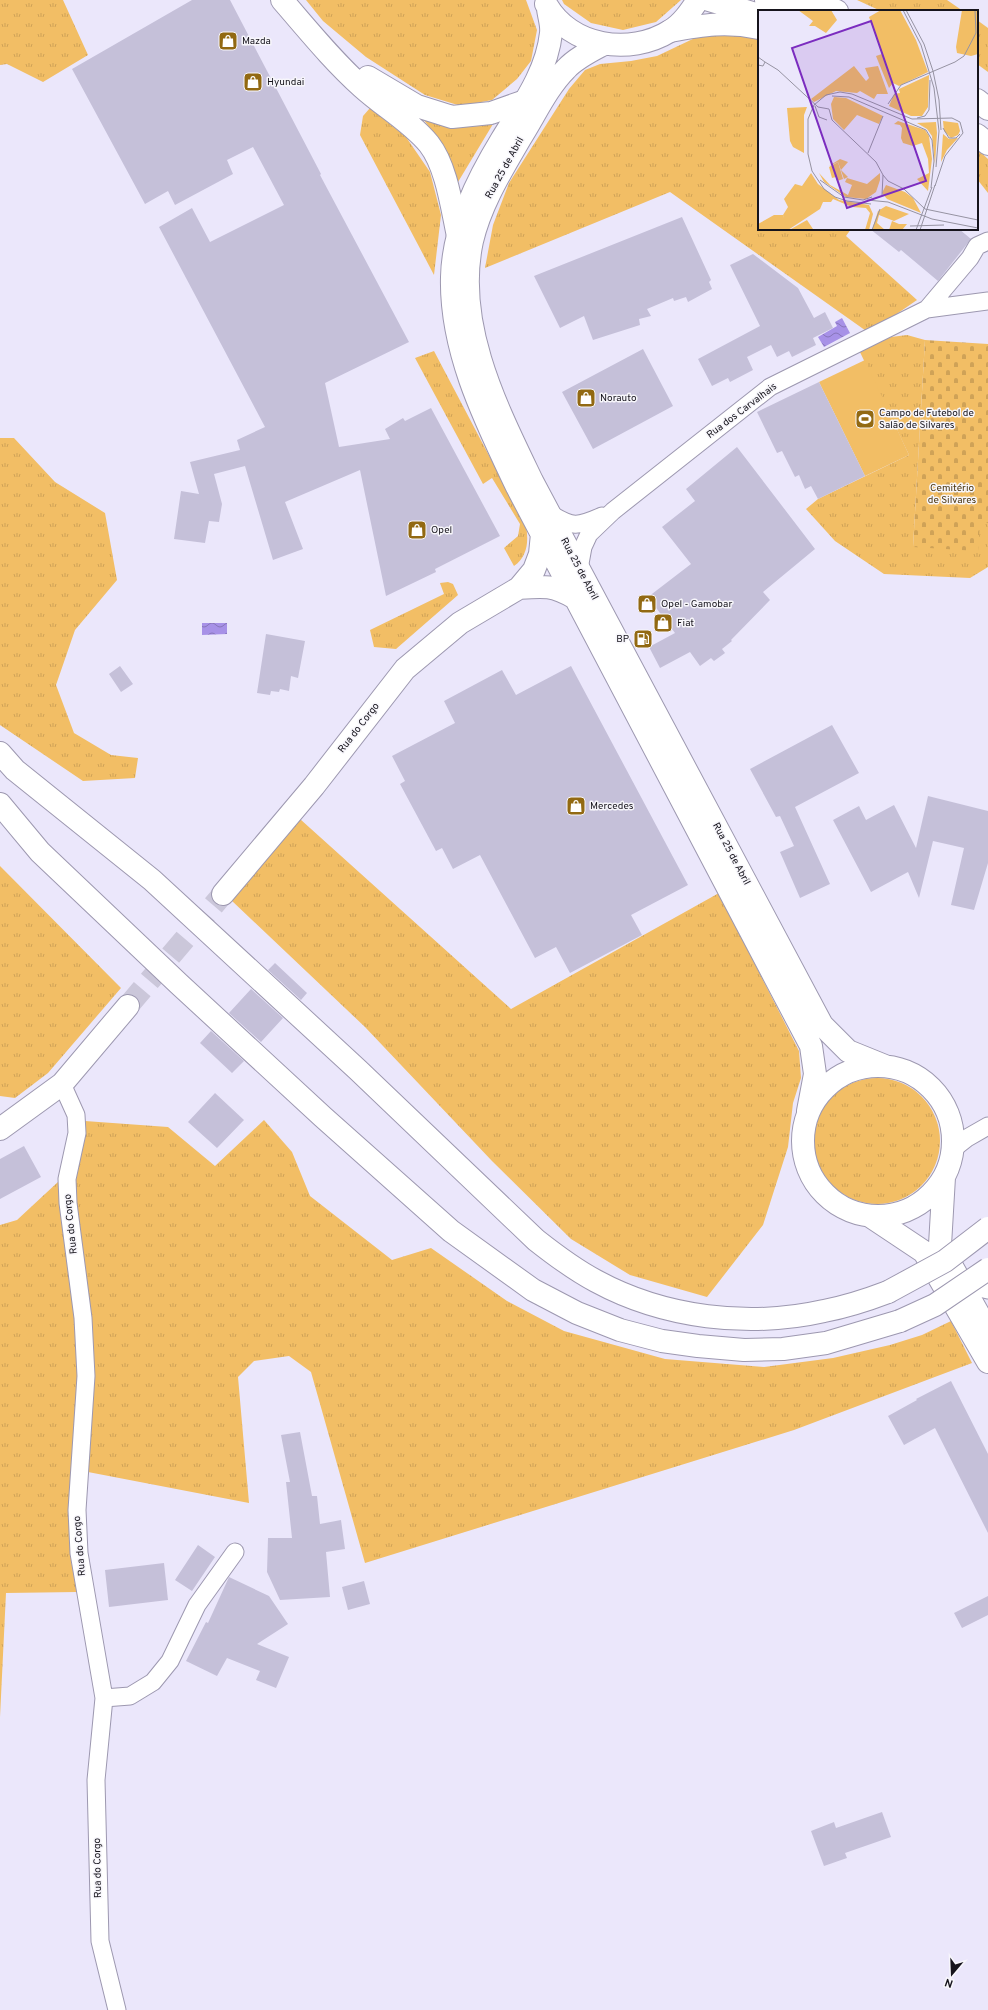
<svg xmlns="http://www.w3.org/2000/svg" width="988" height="2010" font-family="Overpass,sans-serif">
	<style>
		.grass { fill: url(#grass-tufts) }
		.cemetery { fill: url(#cemetery-stones) }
		.green { fill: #f2be65 }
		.water { fill: url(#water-waves) }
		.building { fill: #c5c0d9 }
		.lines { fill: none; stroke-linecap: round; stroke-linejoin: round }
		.primary-tunnel { stroke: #cbc7da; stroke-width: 22; stroke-dasharray: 22 11; stroke-linecap: butt }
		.street-casing { stroke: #9d98b0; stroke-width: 19 }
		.secondary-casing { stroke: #9d98b0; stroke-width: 24 }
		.primary-casing { stroke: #9d98b0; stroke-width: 24 }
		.highway-casing { stroke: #9d98b0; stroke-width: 24 }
		.street { stroke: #fff; stroke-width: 17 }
		.secondary { stroke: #fff; stroke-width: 22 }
		.primary { stroke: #fff; stroke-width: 22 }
		.highway { stroke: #fff; stroke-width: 22 }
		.highway-bridge-casing { stroke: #9d98b0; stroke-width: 24; stroke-linecap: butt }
		.highway-bridge { stroke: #fff; stroke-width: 22 }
		.labels { text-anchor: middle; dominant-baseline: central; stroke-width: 3; stroke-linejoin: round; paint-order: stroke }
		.poi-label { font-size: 10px; fill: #16141c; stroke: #f7f6fb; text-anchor: start }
		.street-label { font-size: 10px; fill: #16141c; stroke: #f7f6fb }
		.park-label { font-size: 10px; fill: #49340d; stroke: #f7f6fb }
		.inset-road { fill: none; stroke: #9693a2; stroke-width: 1 }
		.view { fill: #7b2cbf; fill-opacity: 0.15; stroke: #7b2cbf; stroke-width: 2 }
		.inset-edge { fill: none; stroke: #16141c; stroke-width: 2 }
	</style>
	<defs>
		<pattern id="grass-tufts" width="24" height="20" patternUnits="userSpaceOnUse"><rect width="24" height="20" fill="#f2be65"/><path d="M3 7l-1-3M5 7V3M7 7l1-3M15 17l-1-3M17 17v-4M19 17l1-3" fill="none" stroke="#cfa257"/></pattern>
		<pattern id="cemetery-stones" width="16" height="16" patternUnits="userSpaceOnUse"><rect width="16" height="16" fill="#f2be65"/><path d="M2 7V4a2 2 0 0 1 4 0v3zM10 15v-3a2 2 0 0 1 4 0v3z" fill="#cfa257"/></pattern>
		<pattern id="water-waves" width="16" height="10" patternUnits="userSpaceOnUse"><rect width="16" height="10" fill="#a791e7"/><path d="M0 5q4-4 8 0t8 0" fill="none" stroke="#8775ba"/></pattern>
	</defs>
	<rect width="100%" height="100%" fill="#ebe7fb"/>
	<path class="grass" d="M0 0H63L88 55 43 82 7 64 0 65Z
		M306 0H526L537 30 531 61 517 79 492 100 461 106 425 95 366 57 323 21Z
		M562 0H681L656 22 623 30 591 23 564 4Z
		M857 0H947L963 11H881Z
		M977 20 988 28V72L977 64Z
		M735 31 759 38V229H851L846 236 917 300 869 333 670 192 485 268 493 225 509 183 569 89 585 70 600 64 631 61 657 56 697 37Z
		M370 108 406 137 430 172 441 215 434 275 360 135 363 116Z
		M423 119C451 126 464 129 493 124L458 182 440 141Z
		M977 149 988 159V193L977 179Z
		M907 335 925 340 913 547 980 523H988V567L970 578 884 574 835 541 806 509 818 499 909 455 859 350 891 337Z
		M434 351 526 526C529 542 527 557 514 566L504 548 518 536 520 524 492 478 483 484 415 358Z
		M0 438H14L55 482 105 513 117 580 75 630 56 685 74 733 111 755 138 758 135 778 83 781 0 725Z
		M448 582 453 584 458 595 396 649 374 647 370 630 444 594 440 583Z
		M300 819 511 1009 719 893 799 1051 801 1078 793 1103 788 1147 763 1225 707 1297 630 1275 571 1239 492 1161 365 1027 231 900Z
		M0 866 121 988 48 1073 15 1098 0 1096Z
		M814 1141a63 63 0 1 1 126 0a63 63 0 1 1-126 0Z
		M264 1120 292 1152 310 1196 392 1260 431 1248 507 1301 564 1331 665 1359 764 1367 833 1358 890 1345 922 1335 951 1321 972 1363 794 1430 365 1563 311 1372 289 1356 254 1361 238 1377 249 1503 88 1472 73 1182 85 1121 168 1127 215 1166Z
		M59 1181 65 1249 78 1333 77 1418 70 1502 71 1560 77 1592 6 1593 0 1717V1225L17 1220Z"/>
	<path class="cemetery" d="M925 340 988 344V523H980L978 551 913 547Z"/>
	<path class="green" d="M865 360 909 455 865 476 819 382Z"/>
	<path class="water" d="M842 318 850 333 824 347 818 337 837 326 835 322Z
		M202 623H227V634L202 635Z"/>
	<path class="building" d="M192 0H230L321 174 320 175 409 342 325 383 339 447 390 439 385 429 403 418 405 421 431 408 500 536 435 569 436 572 386 596 360 470 285 502 303 549 273 560 245 466 214 474 222 504 219 522 209 521 205 543 174 539 181 491 199 494 190 462 240 450 237 440 265 427 159 227 192 208 210 242 284 205 253 147 227 160 233 174 175 205 168 191 145 204 72 69Z
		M682 217 711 280 709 282 712 289 688 302 686 297 674 301 673 298 647 309 651 316 639 319 640 325 593 340 584 316 560 328 534 276Z
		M870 229H959L971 239 938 281 901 250 899 252Z
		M753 254 798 288 814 318 825 312 833 328 813 338 816 345 792 357 789 351 777 357 771 345 747 357 753 370 730 382 728 378 712 386 698 359 760 326 730 265Z
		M643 349 673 406 593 449 562 392Z
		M819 382 865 476 818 499 811 486 805 489 799 475 795 477 782 451 777 453 757 412Z
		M737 447 815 549 763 592 770 600 731 640 732 641 722 649 725 653 714 661 711 658 700 666 690 652 660 668 649 647 675 633 648 597 691 564 662 527 695 501 686 489Z
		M266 634 305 641 298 678 291 676 289 691 280 689 279 692 271 691 270 695 257 693Z
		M120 666 133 684 121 692 109 674Z
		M571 666 688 885 631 915 642 935 570 973 556 947 535 958 480 855 453 869 442 848 436 851 400 784 405 781 392 756 455 723 444 701 502 670 516 695Z
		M832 725 859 773 795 807 830 884 800 898 780 852 794 846 780 816 776 817 750 769Z
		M928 796 988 811V863L974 910 951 905 964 848 933 841 919 898 908 872 871 892 833 820 859 806 866 820 894 805 916 848Z
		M275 963 307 993 301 1000 268 970Z
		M251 989 283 1018 261 1042 229 1013Z
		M211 1031 244 1061 232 1073 200 1043Z
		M215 1093 244 1120 217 1148 188 1122Z
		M24 1146 41 1177 0 1199V1159Z
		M951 1381 988 1454V1533L935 1428 904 1445 888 1416 917 1400 916 1399Z
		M300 1432 312 1496H317L320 1524 341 1520 345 1549 326 1552 330 1597 280 1600 267 1572 268 1538H292L286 1482H290L281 1435Z
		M198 1545 215 1557 192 1591 175 1580Z
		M164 1563 168 1600 109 1607 105 1570Z
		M229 1577 269 1596 288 1624 257 1644 289 1657 276 1688 256 1680 260 1671 227 1658 217 1676 186 1661 206 1622 208 1623Z
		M364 1581 370 1604 348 1610 342 1587Z
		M988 1596V1615L962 1628 954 1613Z
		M882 1812 891 1837 845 1853 847 1858 824 1866 811 1831 834 1822 836 1828Z"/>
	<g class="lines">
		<path class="primary-tunnel" d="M128 1006 223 894"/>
		<g class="street-casing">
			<path id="street" d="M927 309 970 258 977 246 988 241
				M549 513C573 528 577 527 602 516
				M579 569 583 547 589 534 613 511 770 387 927 309 988 301
				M62 1084 76 1115 77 1133 67 1179 68 1203 83 1318 86 1376 77 1510 79 1553 104 1698 96 1780 100 1941 117 2010
				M953 1149 967 1138 988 1126
				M962 1284 988 1290
				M104 1698 130 1696 153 1682 170 1661 197 1605 235 1552"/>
		</g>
		<g class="secondary-casing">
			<path id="secondary" d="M282 0C308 30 333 61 362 87 384 107 411 122 429 144 447 167 452 209 458 236
				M368 77 417 106 452 117 491 113 525 101"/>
		</g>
		<g class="primary-casing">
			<path id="primary" d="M546 4C570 47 630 56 670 31 682 24 690 12 698 0
				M548 9C549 17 552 25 551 33 547 72 522 106 502 139 477 180 453 228 452 277 450 351 486 422 517 487L811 1046 815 1074 808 1111
				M604 44C591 51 576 58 566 69 547 88 535 115 521 137 502 170 481 203 472 241 454 325 497 408 532 481L822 1025 848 1051 885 1066
				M519 588C544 586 553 585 575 598
				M223 894 314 786 405 669 460 623 519 588 534 570 540 554 542 534
				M803 1141a75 75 0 1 1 150 0a75 75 0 1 1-150 0Z
				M0 1129 62 1084 128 1006
				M944 1177 940 1245 988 1331
				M870 1216 924 1252 988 1362"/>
		</g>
		<g class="highway-casing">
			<path id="highway" d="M709 0 759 15
				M766 0 800 11
				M808 0 837 11
				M670 31C703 25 726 21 759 28
				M977 100 988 109
				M977 135 988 144
				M0 753 15 770 152 880 358 1070 536 1240C555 1255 575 1270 596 1281 664 1318 749 1328 824 1311 845 1307 867 1300 888 1292
				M0 804 40 852 179 984 323 1117 451 1231 533 1290 577 1313 620 1330 662 1341 698 1346 744 1350 783 1349 826 1343 900 1321"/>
		</g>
		<use href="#street" class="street"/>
		<use href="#secondary" class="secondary"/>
		<use href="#primary" class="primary"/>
		<use href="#highway" class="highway"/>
		<g class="highway-bridge-casing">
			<path id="highway-bridge" d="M888 1292 945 1261 988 1228
				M900 1321 935 1305 988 1269"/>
		</g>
		<use href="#highway-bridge" class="highway-bridge"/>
	</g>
	<defs>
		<g id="shop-square" transform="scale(1)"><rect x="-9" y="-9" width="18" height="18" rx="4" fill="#926912" stroke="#f7f6fb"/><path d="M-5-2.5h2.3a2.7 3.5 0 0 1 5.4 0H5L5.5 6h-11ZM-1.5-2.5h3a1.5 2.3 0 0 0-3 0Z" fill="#fff"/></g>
		<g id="stadium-square" transform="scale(1)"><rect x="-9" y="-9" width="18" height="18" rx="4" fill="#926912" stroke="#f7f6fb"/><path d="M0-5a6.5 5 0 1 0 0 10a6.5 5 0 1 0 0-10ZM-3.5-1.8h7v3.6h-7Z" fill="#fff"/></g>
		<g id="fuel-square" transform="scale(1)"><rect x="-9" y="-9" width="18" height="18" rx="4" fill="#926912" stroke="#f7f6fb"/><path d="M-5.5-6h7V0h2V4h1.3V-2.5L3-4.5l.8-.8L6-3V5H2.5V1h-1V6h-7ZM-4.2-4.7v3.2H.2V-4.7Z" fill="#fff"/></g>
	</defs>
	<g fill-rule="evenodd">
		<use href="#shop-square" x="228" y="41"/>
		<use href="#shop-square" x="253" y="82"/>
		<use href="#shop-square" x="586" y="398"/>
		<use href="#stadium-square" x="865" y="419"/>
		<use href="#shop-square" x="417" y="530"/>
		<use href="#shop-square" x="647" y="604"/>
		<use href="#shop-square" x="663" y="623"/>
		<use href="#fuel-square" x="643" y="639"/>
		<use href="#shop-square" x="576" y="806"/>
	</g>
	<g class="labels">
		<g class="poi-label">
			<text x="242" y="41">Mazda</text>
			<text x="267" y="82">Hyundai</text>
			<text x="600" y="398">Norauto</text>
			<text x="879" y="413">Campo de Futebol de<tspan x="879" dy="12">Salão de Silvares</tspan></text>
			<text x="431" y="530">Opel</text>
			<text x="661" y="604">Opel - Gamobar</text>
			<text x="677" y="623">Fiat</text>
			<text x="629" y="639" text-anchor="end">BP</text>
			<text x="590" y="806">Mercedes</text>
		</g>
		<g class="street-label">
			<text transform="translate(505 168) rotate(-61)">Rua 25 de Abril</text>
			<text transform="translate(742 411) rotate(-37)">Rua dos Carvalhais</text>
			<text transform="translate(579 569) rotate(62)">Rua 25 de Abril</text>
			<text transform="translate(359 728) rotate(-52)">Rua do Corgo</text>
			<text transform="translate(731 854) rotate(62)">Rua 25 de Abril</text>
			<text transform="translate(71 1224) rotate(-96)">Rua do Corgo</text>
			<text transform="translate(80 1546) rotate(-95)">Rua do Corgo</text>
			<text transform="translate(98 1868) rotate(-91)">Rua do Corgo</text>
		</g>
		<g class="park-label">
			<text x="952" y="488">Cemitério<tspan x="952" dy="12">de Silvares</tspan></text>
		</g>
	</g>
	<g transform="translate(758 10)">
		<rect width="220" height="220" fill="#ebe7fb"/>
		<path d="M40 0H73L79 10 68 23 57 16H51L55 11ZM123 0H142L158 30 170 62 141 76 135 73 131 78 118 46 124 44 111 7ZM96 56 108 71 111 68 107 58 120 56 130 84H119L116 89 102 81 99 83 78 81 56 92 53 89ZM171 65 170 97 164 106H153L131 96 136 84 142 83 141 79ZM76 87 88 88 125 106 121 114 99 105 86 120 75 109 73 94ZM49 97 46 105V143L35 137 32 131 29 98ZM140 111 167 120 171 126 174 149 170 181 159 169 171 163 170 149 164 133 155 136 145 133 143 128 144 118 142 115 136 114ZM185 111 200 113 202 121 200 125 193 128 186 121ZM178 112 179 123 177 154 174 126 169 119 159 113ZM185 124 191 129 200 128 189 140 183 152ZM82 149 90 152 83 160 90 167 86 169 80 152 71 156ZM53 163 60 174 81 190 111 195 115 204 111 220H107L112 203 108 198 94 197 75 189 73 192H65L62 199 30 220H28L25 205 30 197 26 189 37 174 44 176ZM61 163 72 175 90 185 94 175 87 172 89 168 109 174 122 163V170L118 182 108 189 88 187 66 172ZM128 175 147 182 155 188 163 203 129 189 124 183ZM128 196 151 204 136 211 121 205 119 213 127 220H114L120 201ZM49 210 55 219 33 220V219ZM134 211 141 214H149L144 220H131Z" fill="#f2be65"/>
		<path d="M204 0H220V44L213 46 199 43 198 37ZM16 205H25L30 219 0 220V214Z" fill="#f2be65"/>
		<path d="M80 152 85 169 79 171 78 167 74 168 71 157Z" fill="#f2be65"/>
		<path class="inset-road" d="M145 0 163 35 176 78 181 121 178 157M148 0 166 34 175 61 181 90 183 120M0 47 7 52 5 56 0 55M7 52 20 60 60 97 71 99 74 110 118 152 125 165 124 185M74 86 91 87 168 120 174 130 176 151 173 178M130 94 143 75 197 52 206 46 218 23 217 0M57 96 61 107 69 110M159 108 167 106 171 100 172 70M185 118 191 128H198L202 124M110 143 125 106M125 165 130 171 146 179 167 199 220 210M62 170 86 187 105 190 114 187M109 190 130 192 174 209 220 218M113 194 89 191 77 187 66 179 54 161 50 144V109L56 95 68 85 82 82 94 84 154 109 194 108 202 112 205 123 187 146 177 176M152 216 186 215M114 220 122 199M158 220 174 177M162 220 177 175"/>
		<path class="view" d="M113 11 168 171 89 198 34 38Z"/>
		<rect width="220" height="220" class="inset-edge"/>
	</g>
	<g transform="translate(952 1974) rotate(199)" stroke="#f7f6fb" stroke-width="3" paint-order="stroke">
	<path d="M0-3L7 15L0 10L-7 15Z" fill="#16141c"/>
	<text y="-6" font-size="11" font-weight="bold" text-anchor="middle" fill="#16141c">N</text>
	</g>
</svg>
